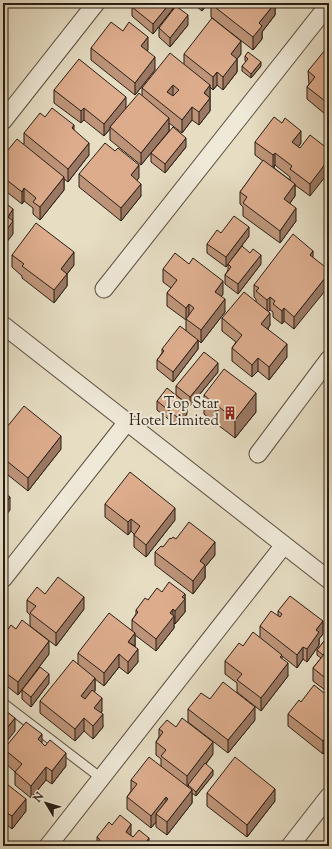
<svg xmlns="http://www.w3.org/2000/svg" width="332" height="849" font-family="'Sorts Mill Goudy',serif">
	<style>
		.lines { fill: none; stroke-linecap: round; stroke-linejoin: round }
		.service-casing { stroke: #594e40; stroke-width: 11 }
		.minor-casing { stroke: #594e40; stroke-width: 19 }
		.service { stroke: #efe9d8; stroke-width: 9 }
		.minor { stroke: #efe9d8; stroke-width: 17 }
		.wall { fill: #bd9479; stroke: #2a1e15; fill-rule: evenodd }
		.shaded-wall { fill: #9a7863; stroke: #2a1e15 }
		.building { fill: #dcac8d; stroke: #2a1e15; fill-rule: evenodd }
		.labels { text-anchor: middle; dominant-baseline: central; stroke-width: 4; stroke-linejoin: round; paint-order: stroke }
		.poi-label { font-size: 15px; fill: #2a1e15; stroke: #efe9d8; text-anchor: end }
	</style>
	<rect width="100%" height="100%" fill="#e6ddc3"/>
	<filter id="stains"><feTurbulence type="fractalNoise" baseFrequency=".005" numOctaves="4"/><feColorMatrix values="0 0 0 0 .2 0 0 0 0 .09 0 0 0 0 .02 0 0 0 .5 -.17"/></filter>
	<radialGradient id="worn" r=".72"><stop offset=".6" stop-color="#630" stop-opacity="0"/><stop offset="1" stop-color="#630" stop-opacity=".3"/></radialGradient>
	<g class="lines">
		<g class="service-casing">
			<path id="service" d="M3 703 101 778"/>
		</g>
		<g class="minor-casing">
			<path id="minor" d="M3 121 96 3
				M104 289 329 4
				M3 325 329 580
				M258 454 329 359
				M3 579 127 422
				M48 846 284 545
				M290 846 329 796"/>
		</g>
		<use href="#service" class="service"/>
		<use href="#minor" class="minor"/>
	</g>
	<path class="wall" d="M133 3H176V5L153 34 132 16V7L133 6Z
		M192 3H208L202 11Z
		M275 3V15L262 32V39L253 50 211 17V4Z
		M188 25 170 47 159 37V28Z
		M123 31 148 50 147 51 155 70 135 95 91 60V48Z
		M329 53V108L325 114 307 99V87L309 84 308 71Z
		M184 54H241L237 59V72L223 90 217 85 213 90 210 87V111L199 125 192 120 182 133 169 123V131L186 147 165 173 151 162V153L141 165 110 140V129L104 136 84 120 81 123 54 103V90L126 109 142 96V88L184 64Z
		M245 56 261 66 251 78 242 71V66L246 62 245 61Z
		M45 117 74 131 89 155 68 182 64 179V190L40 220 33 214V208L24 201 22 204 3 189V156L24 144V133Z
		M255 142 301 143 298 147 300 148 328 149 310 196 295 185V196L290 203 296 221 280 243 243 216V207L240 204V192L263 161 255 155ZM275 165 290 177V180L274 168Z
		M115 151 139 178 137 180 141 196 121 221 79 187V174Z
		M249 236 226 267 207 253V244Z
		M313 251 294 329 284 321 282 324 273 317V312L270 310 268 311 270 325 268 329 287 357 269 380 258 371 252 377 232 361V348L236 342 222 331V318L256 302V299L254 297V285Z
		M12 255 74 265 67 274V286L54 303 22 278V276L12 267Z
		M228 264H261L238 294 225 284V275L228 270Z
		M163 269 223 294 221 297 225 312 201 343 198 340V349L173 382 157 369V360L162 353V349L186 331V320L167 306V293L171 288 163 282Z
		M218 372 190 406 176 395V386Z
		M204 395 256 412 235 438 218 425 216 427 209 421V418L204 414Z
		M157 401 187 414 177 426 157 410Z
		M3 432 61 449 28 491 3 471Z
		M105 504 175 520 146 557 134 547V534L131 531 128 535 105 517Z
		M171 539H176L215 555 205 567V578L193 594 155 565V552L163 547Z
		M162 592 185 594V612L175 624 174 623V628L156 651 135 635V646L138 662 128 674 119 667 104 686 95 679V691L94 692 102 711 101 713 103 727 93 739 84 731 75 741 40 713V701L78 665V653L132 631V620L136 614V610L148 600Z
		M45 594 84 609 56 646 30 626V615L27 612V600Z
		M278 611 323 634 319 639V645L307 662 303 659 297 668 282 656V659L288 676 261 711 237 692V683L225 674V661L243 646 260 637V626L278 616Z
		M329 635V693L313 681V668L321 658 317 655V650Z
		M3 636 49 654 18 695 3 683Z
		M49 683 31 707 22 699V690Z
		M329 697 323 754 288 726V714L301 702Z
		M210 699 255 720 228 753 188 722V709Z
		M159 729 213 754 206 764 213 775 196 796 192 793V803L167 835 156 827V822L151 828 127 809V797L131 791V780L161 766V759L156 755V742L159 737Z
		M42 743 66 766 52 784 46 780 31 798 15 785V772L4 762V749Z
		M3 781 26 811 12 829 7 825Z
		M207 793 275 801 247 837 207 806Z
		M112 825 131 836 149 846 97 845V837Z"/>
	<path class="shaded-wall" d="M170 3H176V5L153 34V24Z
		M204 3H208L202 11V6Z
		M275 3V15L262 32V39L253 50V37L259 23Z
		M188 15V25L170 47V38Z
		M148 37V50L141 59V46Z
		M241 41V54L237 59V72L223 90V77L231 54Z
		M155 57V70L135 95V83Z
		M261 62V66L251 78V74Z
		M217 72V85L213 90V77Z
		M173 85V98L167 92Z
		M210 85V98L204 93Z
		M329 95V108L325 114V101Z
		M126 97V110L110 127V129L104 136V124Z
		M210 98V111L199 125V112Z
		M192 107V120L182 133V120Z
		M84 108V120L81 123V111Z
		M169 118V131L141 165V153Z
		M74 125V138L72 128Z
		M301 131V143L292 155V142Z
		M186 138V147L165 173V164Z
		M89 143V155L68 182V169Z
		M328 149 329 172 310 196V184L324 155Z
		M275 153V165L273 168V155Z
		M139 165V178L131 187V175Z
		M64 177V190L40 220V207Z
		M141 184V196L121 221V208Z
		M295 184V196L284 211V199Z
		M24 188V201L22 204V192Z
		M296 208V221L280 243V231Z
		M13 209V234L3 247V235L8 217Z
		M249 227V236L226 267V257Z
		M313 251V263L310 255Z
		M74 252V265L67 274V286L54 303V290L61 269Z
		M261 255V264L238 294V284Z
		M329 273V286L294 329V317Z
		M223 281V294L215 305V292Z
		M270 297V310L267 313V300Z
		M225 299V312L201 343V330Z
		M189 304V316L186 319V308Z
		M284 308V321L282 324V311Z
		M270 313V325L261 337V324Z
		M198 340V349L173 382V372Z
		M287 344V357L269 380V367Z
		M258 358V371L252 377V365Z
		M218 363V372L190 406V397Z
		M256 393V412L235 438V420Z
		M187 404V414L177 426V417Z
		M218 406V425L216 427V409Z
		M61 436V449L28 491V478Z
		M10 497V510L3 519V506Z
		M175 508V520L146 557V545Z
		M131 519V531L128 535V522Z
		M215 542V555L205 567V578L193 594V581L200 561Z
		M185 594V612L175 624V611L182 597Z
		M84 597V609L56 646V633Z
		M173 609V617L174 616V628L156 651V639L170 613Z
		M323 621V634L319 639V645L307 662V649L316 630Z
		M135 633V646L128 642Z
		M49 641V654L18 695V682Z
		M303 647V659L297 668V655Z
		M138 649V662L128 674V662Z
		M119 654V667L104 686V673Z
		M288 663V676L261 711V698Z
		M49 674V683L31 707V697Z
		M95 678V691L81 709V696Z
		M102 698V711L94 721V708Z
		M255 707V720L228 753V740Z
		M103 714V727L93 739V726Z
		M15 718V731L3 746V733Z
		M84 718V731L75 741V729Z
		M329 733V745L323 754V741Z
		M42 734V747L38 739Z
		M213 742V754L189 786 188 785V787L187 789V776Z
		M66 753V766L52 784V771Z
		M46 767V780L31 798V786Z
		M213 770V775L196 796V792Z
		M275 789V801L247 837V825Z
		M192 790V803L167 835V822Z
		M166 797V810L156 814V822L151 828V816Z
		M26 799V811L12 829V816Z
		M7 813V825L3 831V818Z
		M131 824V837L126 832Z
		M149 838V846H143Z"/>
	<path class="building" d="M135 3H170L153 24 132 7Z
		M198 3H204L202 6Z
		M212 3H275L259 23 262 26 253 37 211 4Z
		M176 6 188 15 170 38 159 28Z
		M212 18 241 41 231 54 237 59 223 77 217 72 213 77 184 54Z
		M111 22 123 31 129 22 148 37 141 46 155 57 135 83 91 48Z
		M325 50 329 53V95L325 101 307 87 315 77 308 71Z
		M248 52 261 62 251 74 242 66 248 59 245 56Z
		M170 53 210 85 204 93 210 98 199 112 192 107 182 120 142 88ZM173 85 179 90 173 96 167 92Z
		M79 59 126 97 104 124 84 108 81 111 54 90Z
		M139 93 169 118 141 153 110 127Z
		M52 108 74 125 72 128 89 143 68 169 24 133 40 113 45 117Z
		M274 117 282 123 285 118 301 131 292 142 300 148 310 135 328 149 324 155 329 159 310 184 290 169 292 166 275 153 273 155 255 142Z
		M173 127 186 138 165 164 151 153Z
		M17 139 64 177 40 207 33 202 36 198 24 188 22 192 3 177V156Z
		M105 143 115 151 118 148 139 165 131 175 141 184 121 208 79 174Z
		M263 160 295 184 284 199 296 208 280 231 243 203 247 197 240 192Z
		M3 201 13 209 8 217 13 221 3 235Z
		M234 216 249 227 226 257 207 244 217 230 221 233Z
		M36 223 74 252 61 269 67 274 54 290 22 266 24 264 12 255Z
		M293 234 313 251 310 255 329 270V273L294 317 284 308 282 311 273 304 275 301 270 297 267 300 256 291 259 288 254 285Z
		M242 246 250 253 253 249 261 255 238 284 225 275 231 267 228 264Z
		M175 253 189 264 193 258 223 281 215 292 225 299 201 330 186 319 194 308 189 304 186 308 167 293 177 280 163 269Z
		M244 292 270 313 261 324 287 344 269 367 258 358 252 365 232 348 242 335 222 318Z
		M180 326 198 340 173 372 157 360 164 351 162 349Z
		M204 352 218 363 190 397 176 386Z
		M224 369 256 393 235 420 218 406 216 409 209 403 211 401 204 395Z
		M167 388 187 404 177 417 157 401Z
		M24 406 61 436 28 478 3 458V432Z
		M130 472 175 508 146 545 134 535 140 526 131 519 128 522 105 504Z
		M3 492 10 497 3 506Z
		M189 522 215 542 200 561 205 565 193 581 155 552 161 546 163 547 170 538 171 539 173 537 176 539Z
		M58 577 84 597 56 633 30 613 36 606 27 600 37 587 45 594Z
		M169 582 185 594 182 597 185 599 175 611 173 609 170 613 174 616 156 639 132 620 138 612 136 610 145 598 148 600 157 588 162 592Z
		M290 596 323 621 316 630 319 632 307 649 303 647 297 655 260 626 271 611 280 617 282 614 278 611Z
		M109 613 135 633 128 642 138 649 128 662 119 654 104 673 78 653Z
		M22 620 49 641 18 682 3 671V636L11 625 16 629Z
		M253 632 282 655 280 657 288 663 261 698 237 680 242 674 225 661 239 643 243 646Z
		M329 635V648L323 655 317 650Z
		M329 648V681L313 668Z
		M73 660 95 678 81 696 85 699 92 690 102 698 94 708 103 714 93 726 84 718 75 729 40 701Z
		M40 667 49 674 31 697 22 690Z
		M223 682 255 707 228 740 188 709 201 693 210 699Z
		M314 685 329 697V733L323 741 288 714 299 700 301 702Z
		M3 709 15 718 3 733Z
		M182 718 213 742 187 776 161 756 166 750 156 742 163 732 159 729 167 720 176 727Z
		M26 722 42 734 38 739 45 746 50 740 66 753 52 771 46 767 31 786 15 772 22 764 4 749Z
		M149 757 192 790 167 822 156 814 168 799 166 797 151 816 127 797 137 784 131 780Z
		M235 757 275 789 247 825 207 793Z
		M205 763 213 770 196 792 188 785Z
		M3 781 26 799 12 816 7 813 3 818Z
		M120 815 131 824 126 832 133 837 139 830 149 838 143 846H96L100 840 97 837 109 822 112 825Z"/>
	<defs>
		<g id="building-bare" transform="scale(1.08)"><path d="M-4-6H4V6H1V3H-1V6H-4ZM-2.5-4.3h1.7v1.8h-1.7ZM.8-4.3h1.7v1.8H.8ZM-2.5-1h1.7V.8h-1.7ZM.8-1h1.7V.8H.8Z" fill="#8f2418" stroke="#efe9d8" stroke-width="2.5" paint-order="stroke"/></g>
	</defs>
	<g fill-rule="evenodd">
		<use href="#building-bare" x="230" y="413"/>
	</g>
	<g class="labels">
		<g class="poi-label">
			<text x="219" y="404">Top Star<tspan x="219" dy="17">Hotel Limited</tspan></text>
		</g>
	</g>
	<rect width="332" height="849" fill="none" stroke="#e6ddc3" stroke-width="16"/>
	<rect x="4" y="4" width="324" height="841" fill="none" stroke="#2a1e15" stroke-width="2"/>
	<rect x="8" y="8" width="316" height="833" fill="none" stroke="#2a1e15"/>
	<g transform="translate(46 803) rotate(308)" stroke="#efe9d8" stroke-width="3" paint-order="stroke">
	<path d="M0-3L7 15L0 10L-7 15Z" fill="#2a1e15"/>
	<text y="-6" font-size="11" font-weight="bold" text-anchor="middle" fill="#2a1e15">N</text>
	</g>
	<rect width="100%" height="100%" filter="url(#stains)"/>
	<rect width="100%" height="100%" fill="url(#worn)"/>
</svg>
